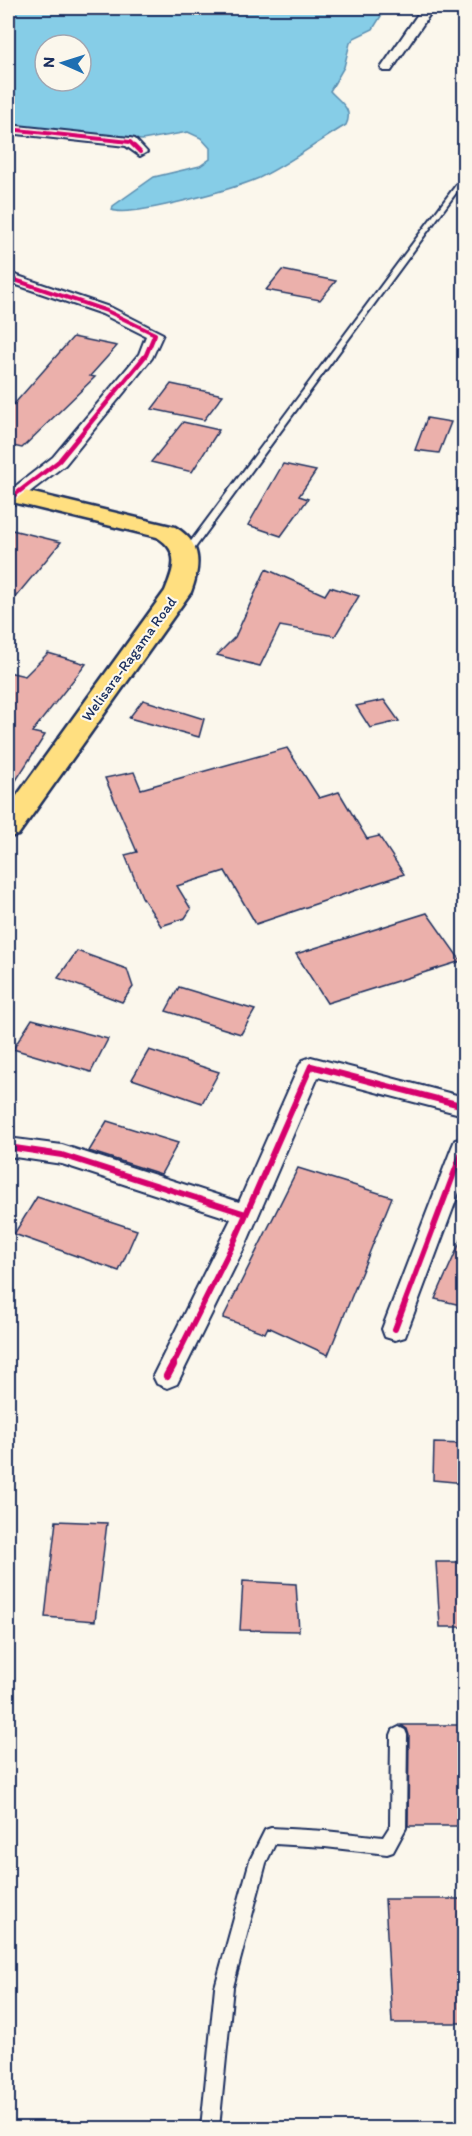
<svg xmlns="http://www.w3.org/2000/svg" width="472" height="2136" font-family="Itim,sans-serif">
	<style>
		.water { fill: #86cde7; stroke: #5b8eb0; stroke-width: 1.5; fill-rule: evenodd }
		.building { fill: #ebb0ab; stroke: #1b2f5e; stroke-width: 1.5 }
		.lines { fill: none; stroke-linecap: round; stroke-linejoin: round }
		.service-casing { stroke: #1b2f5e; stroke-width: 4 }
		.minor-casing { stroke: #1b2f5e; stroke-width: 4 }
		.primary-casing { stroke: #1b2f5e; stroke-width: 5 }
		.service { fill: #fbf7ec; fill-rule: evenodd }
		.minor { fill: #fbf7ec; fill-rule: evenodd }
		.primary { fill: #ffdf80; fill-rule: evenodd }
		.cycleway-far3-casing { stroke: #fbf7ec; stroke-width: 6 }
		.cycleway-far2-casing { stroke: #fbf7ec; stroke-width: 8 }
		.cycleway-far1-casing { stroke: #fbf7ec; stroke-width: 10 }
		.cycleway-casing { stroke: #fbf7ec; stroke-width: 11 }
		.cycleway-far3 { stroke: #d6006c; stroke-width: 4 }
		.cycleway-far2 { stroke: #d6006c; stroke-width: 4.5 }
		.cycleway-far1 { stroke: #d6006c; stroke-width: 6 }
		.cycleway { stroke: #d6006c; stroke-width: 8 }
		.labels { text-anchor: middle; dominant-baseline: central; stroke-width: 4.5; stroke-linejoin: round; paint-order: stroke }
		.far-street-label { font-size: 15px; fill: #1b2f5e; stroke: #fbf7ec }
	</style>
	<rect width="100%" height="100%" fill="#fbf7ec"/>
	<filter id="ink" filterUnits="userSpaceOnUse"><feTurbulence type="fractalNoise" baseFrequency=".0167" numOctaves="2"/><feDisplacementMap in="SourceGraphic" scale="12" xChannelSelector="R" yChannelSelector="G"/><feConvolveMatrix kernelMatrix="1 2 1 2 8 2 1 2 1" color-interpolation-filters="sRGB"/></filter>
	<g filter="url(#ink)">
		<path class="water" d="M8 8H386L373 29 354 38 350 43 344 67 330 91C340 102 354 109 346 125 317 142 289 164 259 178 236 188 131 218 112 210L113 206 154 177 200 166 210 159V148L201 138 188 132 142 140 10 127 8 124V85L11 72 8 68ZM45 45H81V81H45Z"/>
		<path class="building" d="M282 270 336 281 320 300 266 290Z
			M73 337 117 346 90 376 95 377 22 448 8 445V411Z
			M171 384 223 395 204 420 152 409Z
			M427 418 451 422 439 453 415 450Z
			M183 422 219 430 192 472 151 462Z
			M283 464 316 471 299 496 308 499 281 536 248 525Z
			M8 529 61 542 8 606Z
			M266 569 325 595 330 587 359 596 335 636 280 626 260 666 217 655 235 637Z
			M48 653 86 664 32 732 45 735 8 793V672L25 676Z
			M143 700 204 719 199 737 129 718Z
			M384 700 399 721 370 728 356 706Z
			M287 748 319 798 339 792 367 839 379 836 404 874 256 924 225 871 177 886 191 909 185 918 161 926 142 897 125 855 137 852 105 778 134 772 141 789Z
			M427 913 461 961 327 1003 296 954Z
			M77 951 127 969 133 987 122 1002 58 978Z
			M179 987 255 1010 241 1034 166 1011Z
			M32 1019 108 1039 91 1072 13 1049Z
			M149 1050 219 1072 202 1103 132 1079Z
			M107 1121 178 1143 161 1174 89 1151Z
			M298 1168 392 1197 328 1355 268 1327 265 1333 223 1318Z
			M37 1197 137 1230 119 1271 14 1234Z
			M465 1231V1306L435 1299Z
			M434 1443 465 1444V1483L433 1480Z
			M56 1521 107 1523 95 1621 45 1617Z
			M436 1562H465V1627H440Z
			M243 1581 296 1584 299 1631 240 1630Z
			M401 1725H465V1826H408L409 1735 407 1729Z
			M385 1899H465V2023H392Z"/>
		<g class="lines">
			<g class="service-casing">
				<path id="service" d="M464 176V182L189 556H183V552L462 177Z
					M399 1727 405 1730 407 1735 406 1828 393 1852 387 1854 325 1847 275 1844 266 1863 233 1987 219 2128H201L215 1987 250 1860 265 1830 271 1828 325 1831 383 1837 390 1826 391 1735 393 1730Z"/>
			</g>
			<g class="minor-casing">
				<path id="minor" d="M422 8H434L391 71H383L381 68Z
					M8 125 130 138 135 139 147 152 140 156 126 146 8 133Z
					M12 274 112 308 163 334 152 358 65 465 14 504 8 505V492L53 457 139 354 146 336 102 314 8 282V276Z
					M311 1057 464 1097V1115L318 1077 246 1244 177 1384 167 1388 157 1384 153 1376 231 1219 62 1164 8 1156V1138L62 1145 239 1202 299 1066 303 1060Z
					M464 1138V1179L408 1329 405 1337 395 1340 385 1337 382 1329 452 1147 455 1140Z"/>
			</g>
			<g class="primary-casing">
				<path id="primary" d="M8 487 175 527C202 543 201 565 191 592L18 835 8 837V808L165 591C174 569 181 552 157 537L8 501Z"/>
			</g>
			<use href="#service" class="service"/>
			<use href="#minor" class="minor"/>
			<use href="#primary" class="primary"/>
			<g class="cycleway-far3-casing">
				<path id="cycleway-far3" d="M8 129 130 142 140 152
					M12 279 107 311 155 334 154 337"/>
			</g>
			<g class="cycleway-far2-casing">
				<path id="cycleway-far2" d="M8 500 59 461 146 355 154 336"/>
			</g>
			<g class="cycleway-far1-casing">
				<path id="cycleway-far1" d="M8 1147 62 1155 246 1214
					M395 1329 464 1147
					M172 1366 233 1244 311 1066 464 1106"/>
			</g>
			<g class="cycleway-casing">
				<path id="cycleway" d="M167 1376 173 1365"/>
			</g>
			<use href="#cycleway-far3" class="cycleway-far3"/>
			<use href="#cycleway-far2" class="cycleway-far2"/>
			<use href="#cycleway-far1" class="cycleway-far1"/>
			<use href="#cycleway" class="cycleway"/>
		</g>
	</g>
	<g class="labels">
		<g class="far-street-label">
			<text transform="translate(129 659) rotate(-54)">Welisara-Ragama Road</text>
		</g>
	</g>
	<rect width="472" height="2136" fill="none" stroke="#fbf7ec" stroke-width="30"/>
	<rect x="15" y="15" width="442" height="2106" fill="none" stroke="#1b2f5e" stroke-width="2" filter="url(#ink)"/>
	<g transform="translate(63 63) rotate(273)"><circle r="28" fill="#fbf7ec" stroke="#a1a7b3" stroke-width="1.5"/>
	<path d="M0-4.5L10 22L0 15L-10 22Z" fill="#1f6fb2"/>
	<text y="-9" font-size="16" font-weight="bold" text-anchor="middle" fill="#1b2f5e">N</text>
	</g>
</svg>
